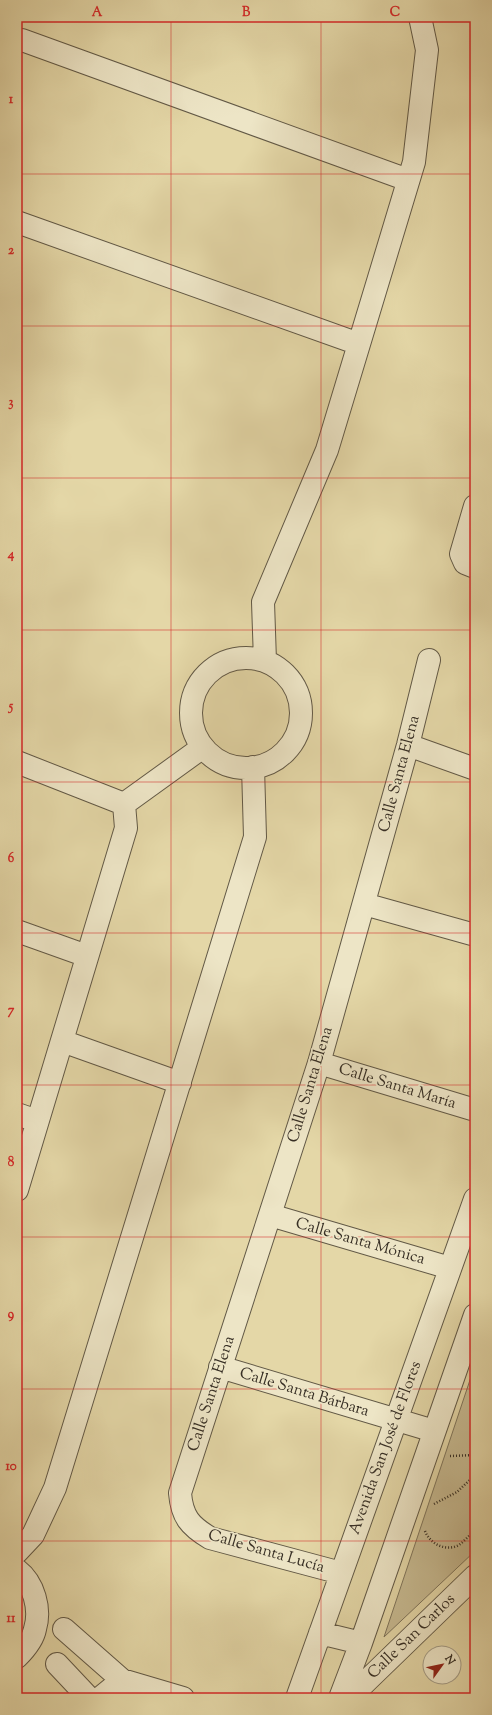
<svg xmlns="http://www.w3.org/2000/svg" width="492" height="1715" font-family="'Sorts Mill Goudy',serif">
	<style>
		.green { fill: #c7ba91; stroke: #7f745b }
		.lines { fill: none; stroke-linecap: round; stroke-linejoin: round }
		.minor-casing { stroke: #625946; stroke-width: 24 }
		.path { stroke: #372f25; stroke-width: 2.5; stroke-dasharray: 1 2; stroke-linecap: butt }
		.minor { stroke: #ede5c6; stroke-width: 22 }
		.grid { fill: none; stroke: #d62828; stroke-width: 1; stroke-opacity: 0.55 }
		.labels { text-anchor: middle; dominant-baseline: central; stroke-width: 3.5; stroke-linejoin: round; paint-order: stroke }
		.street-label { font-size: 16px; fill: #372f25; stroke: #ede5c6 }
		.neatline { fill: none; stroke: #d62828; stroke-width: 1.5 }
		.grid-label { font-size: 13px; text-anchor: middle; font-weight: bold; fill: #d62828 }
	</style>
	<rect width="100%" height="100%" fill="#e4d7a7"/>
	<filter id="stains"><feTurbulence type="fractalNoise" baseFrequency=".005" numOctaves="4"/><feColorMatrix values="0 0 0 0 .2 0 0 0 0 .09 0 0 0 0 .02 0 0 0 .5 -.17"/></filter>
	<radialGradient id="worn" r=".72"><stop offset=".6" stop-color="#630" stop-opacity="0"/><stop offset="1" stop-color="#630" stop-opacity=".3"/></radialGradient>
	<path class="green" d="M475 1365V1551L384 1637Z"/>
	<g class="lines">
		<g class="minor-casing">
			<path id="minor" d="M22 40 408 180
				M17 222 359 344
				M475 506 461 554 465 563 475 567
				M191 713a55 55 0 1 1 110 0a55 55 0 1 1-110 0Z
				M265 661 263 602 327 450 414 162 427 50 420 17
				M408 745 475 769
				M17 762 124 804
				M124 804 203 747
				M364 904 475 935
				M17 931 87 956
				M62 1041 180 1083
				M319 1063 475 1110
				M17 1114 37 1121
				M17 1190 126 828 124 804
				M270 1215 450 1268
				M220 1367 434 1431
				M17 1552 33 1535 55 1488 255 837 253 767
				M17 1570C34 1583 41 1609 35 1629 33 1640 25 1649 17 1657
				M341 1573 210 1538C190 1526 182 1517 180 1493L319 1063 408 745 429 660
				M64 1629 122 1680 139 1698
				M320 1633 361 1643
				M57 1664 89 1698
				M100 1698 122 1680 183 1698
				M297 1698 475 1199
				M340 1698 361 1643 475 1315
				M349 1698 475 1576"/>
		</g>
		<path class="path" d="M450 1456 475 1455
			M434 1504 457 1492 475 1475
			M425 1531C430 1544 446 1552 459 1545 463 1542 467 1538 471 1534L475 1505"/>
		<use href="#minor" class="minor"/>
	</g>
	<path class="grid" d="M171 17V1698M321 17V1698M17 174H475M17 326H475M17 478H475M17 630H475M17 782H475M17 933H475M17 1085H475M17 1237H475M17 1389H475M17 1541H475"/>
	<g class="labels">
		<g class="street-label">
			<text transform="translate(400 774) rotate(-75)">Calle Santa Elena</text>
			<text transform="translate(311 1085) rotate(-73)">Calle Santa Elena</text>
			<text transform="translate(397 1087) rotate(17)">Calle Santa María</text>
			<text transform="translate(360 1242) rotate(16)">Calle Santa Mónica</text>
			<text transform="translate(304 1393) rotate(17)">Calle Santa Bárbara</text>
			<text transform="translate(212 1394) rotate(-72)">Calle Santa Elena</text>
			<text transform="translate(386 1448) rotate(-70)">Avenida San José de Flores</text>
			<text transform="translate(266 1552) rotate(16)">Calle Santa Lucía</text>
			<text transform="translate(412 1637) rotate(-44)">Calle San Carlos</text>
		</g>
	</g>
	<rect width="492" height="1715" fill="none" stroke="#e4d7a7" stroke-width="44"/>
	<g transform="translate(442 1665) rotate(57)"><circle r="19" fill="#ede5c6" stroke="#a49c86"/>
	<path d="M0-3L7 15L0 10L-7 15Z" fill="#8f2418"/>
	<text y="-6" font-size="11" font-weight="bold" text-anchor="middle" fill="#372f25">N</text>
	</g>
	<rect x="22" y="22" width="448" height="1671" class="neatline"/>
	<g class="grid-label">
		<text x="97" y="16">A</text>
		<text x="246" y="16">B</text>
		<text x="395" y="16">C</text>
		<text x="11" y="103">1</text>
		<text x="11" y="254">2</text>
		<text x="11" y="406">3</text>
		<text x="11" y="558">4</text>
		<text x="11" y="710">5</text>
		<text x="11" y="862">6</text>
		<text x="11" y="1014">7</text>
		<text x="11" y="1166">8</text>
		<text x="11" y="1318">9</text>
		<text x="11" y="1470">10</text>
		<text x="11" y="1622">11</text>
	</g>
	<rect width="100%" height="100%" filter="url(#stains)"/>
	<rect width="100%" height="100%" fill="url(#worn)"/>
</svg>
